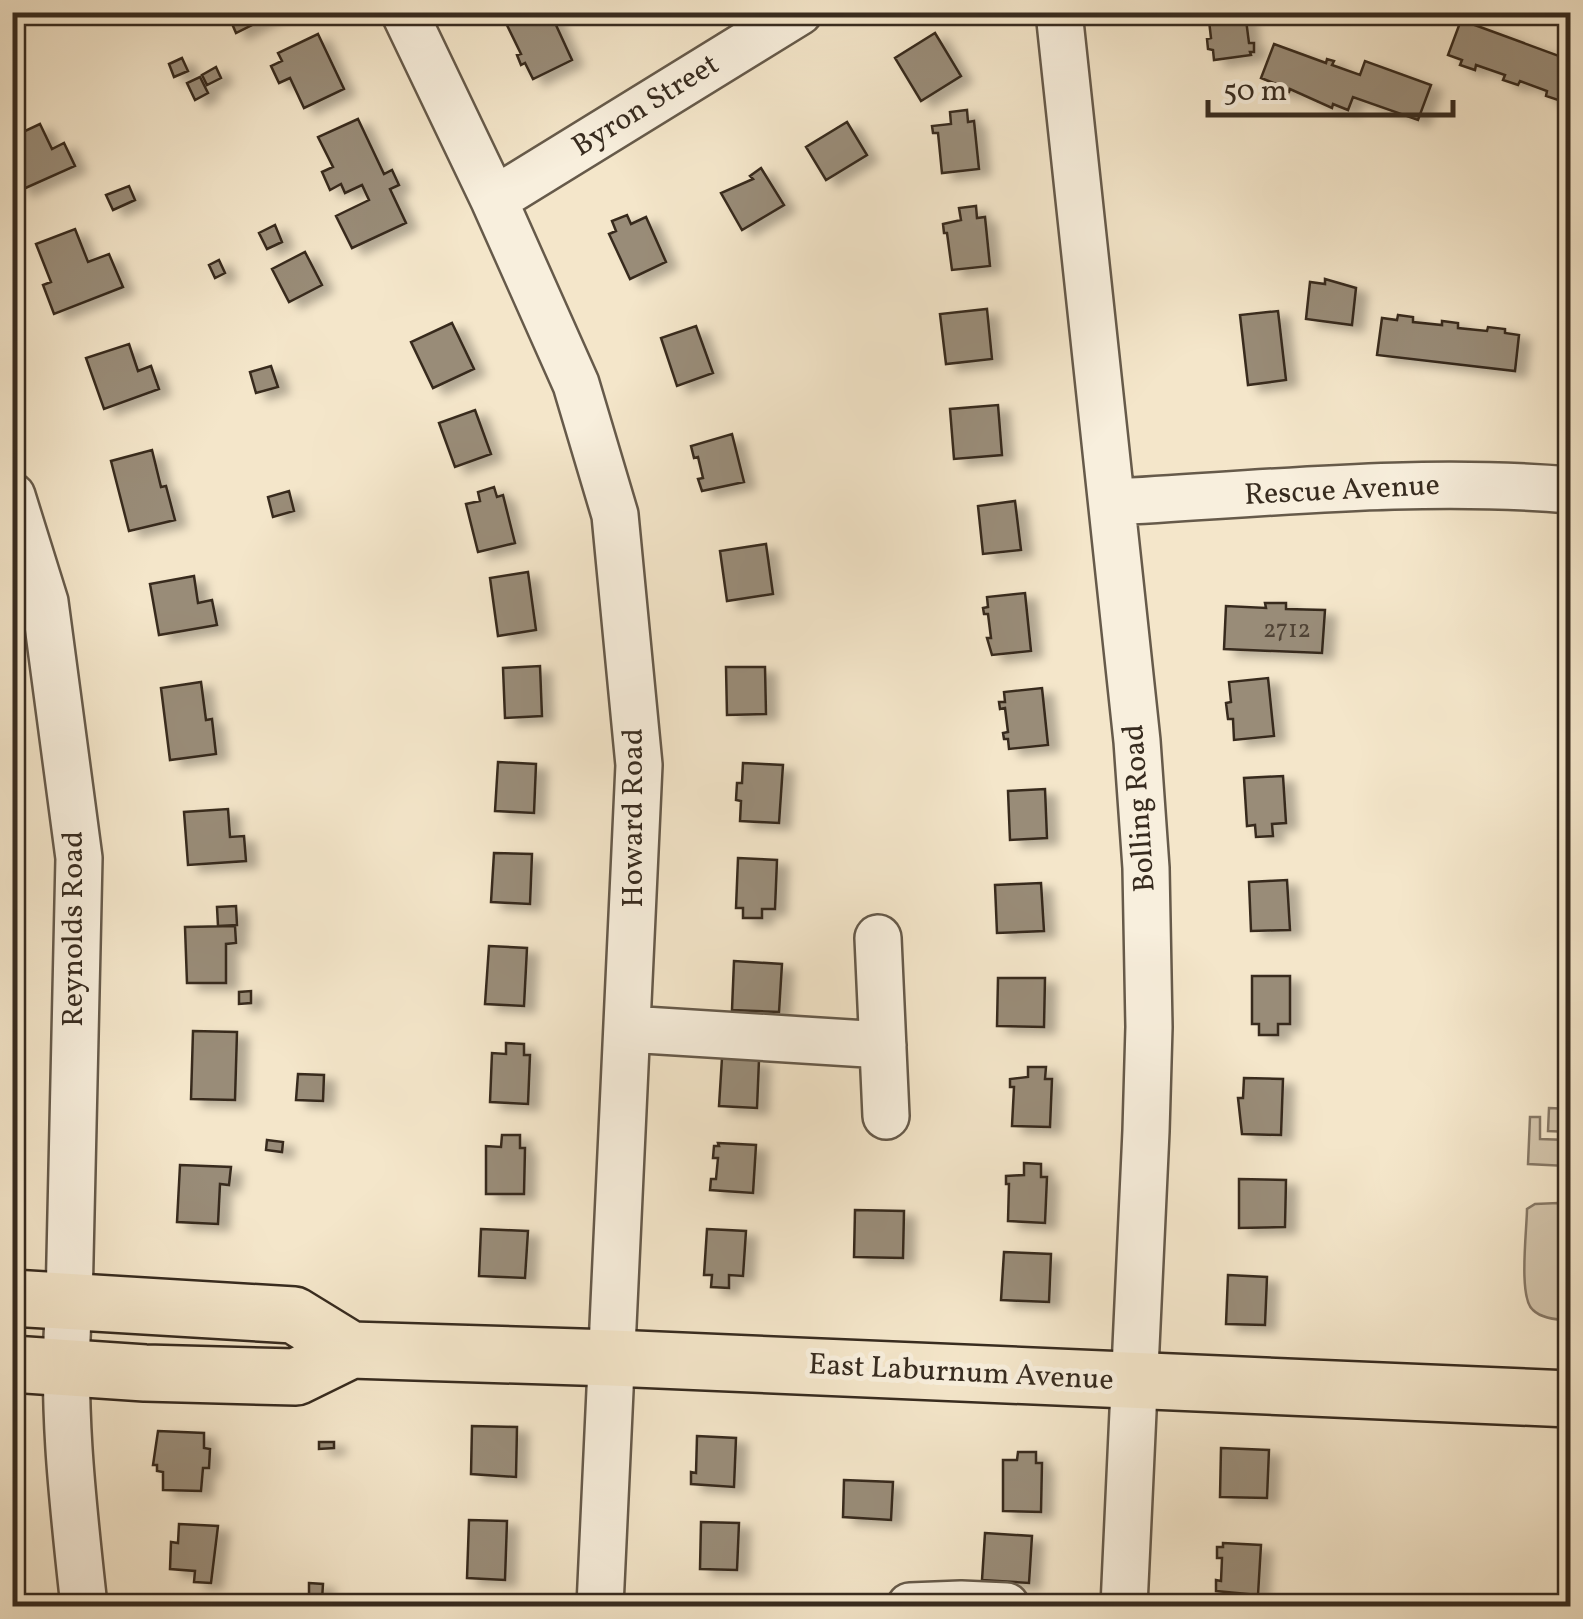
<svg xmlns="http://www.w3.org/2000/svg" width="1583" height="1619" font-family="Vollkorn,serif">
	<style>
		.green { fill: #d4c6ad; stroke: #867866; stroke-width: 2.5 }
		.building { fill: #998c78; stroke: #372b1f; stroke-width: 2.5; filter: url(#shadow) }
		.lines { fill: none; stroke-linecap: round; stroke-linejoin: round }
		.minor-casing { stroke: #665a4a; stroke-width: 50 }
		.major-casing { stroke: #372b1f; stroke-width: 60 }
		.minor { stroke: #f8efdd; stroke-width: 45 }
		.major { stroke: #f4e6ca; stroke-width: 55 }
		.labels { text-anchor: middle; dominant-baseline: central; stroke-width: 10; stroke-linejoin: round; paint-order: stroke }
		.number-label { font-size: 25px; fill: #504335 }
		.street-label { font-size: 30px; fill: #372b1f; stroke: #f8efdd }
	</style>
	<defs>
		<filter id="shadow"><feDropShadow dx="11" dy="6" stdDeviation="5" flood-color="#0004"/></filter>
	</defs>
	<rect width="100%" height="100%" fill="#f4e6ca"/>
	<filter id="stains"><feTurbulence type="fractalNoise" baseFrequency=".002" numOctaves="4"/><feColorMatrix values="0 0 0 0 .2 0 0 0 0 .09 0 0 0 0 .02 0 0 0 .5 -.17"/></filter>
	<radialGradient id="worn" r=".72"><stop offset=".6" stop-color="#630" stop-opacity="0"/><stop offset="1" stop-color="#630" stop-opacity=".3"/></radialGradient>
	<path class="green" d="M1549 1108 1570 1109V1132L1548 1131Z
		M1530 1117H1540V1139L1568 1140 1566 1166 1528 1164Z
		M1558 1203 1562 1207V1237L1570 1238V1320C1558 1320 1542 1319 1533 1310 1518 1298 1527 1229 1527 1209L1535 1204Z"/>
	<path class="building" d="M227 12H278L236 33Z
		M518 12H550L572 60 533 79 525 63 521 65 517 55 521 54 504 19Z
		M1208 12H1245L1249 43H1254V52H1250L1251 55 1214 60 1213 50 1208 49 1207 39 1211 38Z
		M1461 20 1570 60V99L1562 97 1561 101 1546 96 1547 91 1520 81 1518 85 1503 80 1505 75 1476 65 1475 70 1460 65 1462 60 1448 55Z
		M935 33 961 76 921 101 895 58Z
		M318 34 344 89 304 108 290 78 279 83 271 66 282 61 278 53Z
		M1274 44 1326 63 1327 59 1334 61 1332 65 1360 75 1365 61 1431 85 1418 120 1353 97 1348 110 1333 104 1332 108 1290 89 1289 92 1274 88 1276 84 1261 78Z
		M182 58 188 71 174 77 169 64Z
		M216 67 221 78 207 85 202 75Z
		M200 77 208 93 195 100 187 83Z
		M967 110 968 122 974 121 979 169 942 173 938 133H933L932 126 951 124 950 112Z
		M358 119 384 174 392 170 399 185 390 189 406 223 352 248 336 216 369 200 362 185 345 193 341 184 330 190 322 172 333 167 318 137Z
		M847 122 867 155 826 180 806 147Z
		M40 124 52 149 64 143 75 166 21 190 12 171V137Z
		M761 168 784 205 742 230 721 193 753 179 750 176Z
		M129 186 135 200 113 210 106 195Z
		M976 206 977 218 985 217 990 266 952 270 947 233H944L943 224 961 220 959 208Z
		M627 215 631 224 646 217 666 262 630 279 609 234 616 231 612 221Z
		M275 225 282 242 267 249 259 233Z
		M75 229 88 262 109 254 123 287 54 314 43 285 51 282 36 244Z
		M305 252 322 285 289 302 272 269Z
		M219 260 225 273 215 278 209 265Z
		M1325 279 1356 288 1352 325 1306 319 1310 282 1325 284Z
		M987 309 992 359 946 364 940 314Z
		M1278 311 1286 380 1248 385 1240 315Z
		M1398 315 1413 317V322L1442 325V321L1458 323V328L1487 331 1488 327 1505 329V333L1519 335 1515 371 1377 355 1382 318 1397 320Z
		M452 323 474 369 433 388 411 342Z
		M696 326 713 373 677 386 661 338Z
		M129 344 138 371 151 366 159 389 104 409 86 358Z
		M271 366 278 387 256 393 250 372Z
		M998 405 1002 455 954 459 950 409Z
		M475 410 491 454 455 467 439 423Z
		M732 434 744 482 702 491 698 479 703 478 698 457 694 458 691 446Z
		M152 450 161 487 166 486 175 520 129 531 111 461Z
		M494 487 497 497 503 495 515 543 478 552 466 504 480 501 478 492Z
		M289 491 294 511 273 517 268 497Z
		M1015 501 1021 550 983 554 978 506Z
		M766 544 773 594 727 601 720 551Z
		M528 572 536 630 498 636 490 578Z
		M194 576 198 603 212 600 217 625 159 635 150 584Z
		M1025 593 1031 651 992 655 987 638H991L988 614H984L983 608 988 607 987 597Z
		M1265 603H1286V609L1325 610 1322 653 1224 649 1226 606 1266 608Z
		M540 666 542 716 505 718 503 668Z
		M726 667H765L766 714 727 715Z
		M1268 678 1274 736 1234 740 1233 719H1228L1226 703 1231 702 1229 682Z
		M201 682 206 720 212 719 216 754 170 760 161 688Z
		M1042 688 1048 745 1009 749 1008 739H1004L1003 733 1008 732 1005 708 1000 709 999 702H1005L1004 692Z
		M498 762 536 764 534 813 495 811Z
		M743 763 783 765 779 823 740 821 741 801 736 800 737 783H742Z
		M1283 776 1286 823 1272 824 1273 836 1256 837 1255 825 1247 826 1244 778Z
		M1045 789 1047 838 1010 840 1008 791Z
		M228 809 230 837 244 836 246 861 188 865 184 812Z
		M494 853 532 854 530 904 491 902Z
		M738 858 777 860 775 909H762V918H743V908H736Z
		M1287 880 1290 930 1251 931 1249 882Z
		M1041 883 1044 931 997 933 995 885Z
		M236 906 237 925 218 926 217 907Z
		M235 926 236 943 226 944V983H187L185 927Z
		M489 946 527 948 524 1006 485 1004Z
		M734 961 782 964 779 1012 732 1010Z
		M1252 976H1290V1024H1278V1035H1259V1024H1252Z
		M998 978H1045L1044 1027 997 1026Z
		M251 991V1003L239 1004V992Z
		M193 1031 237 1032 235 1100 191 1099Z
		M506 1043 524 1044V1055H530L528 1104 490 1102 492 1053 506 1054Z
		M722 1058 759 1060 757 1108 719 1106Z
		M1028 1067H1046L1045 1079H1052L1050 1127 1012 1126 1014 1087H1010V1079L1028 1077Z
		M298 1074 324 1075 323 1101 296 1100Z
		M1244 1078 1283 1079 1281 1135 1242 1134 1238 1098H1243Z
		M502 1135H520V1148H525L524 1194H486V1146L501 1147Z
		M267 1140 283 1142 282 1152 266 1150Z
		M718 1143 756 1145 753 1193 710 1190 711 1179H716L718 1158H713L714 1146H719Z
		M1024 1163 1041 1164V1177H1047L1045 1223 1008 1221 1009 1184H1006V1176L1024 1175Z
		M180 1165 231 1167 229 1185 220 1184 218 1224 177 1222Z
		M1239 1179 1286 1180 1285 1227 1239 1228Z
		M855 1210 904 1211 903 1258 854 1257Z
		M481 1229 528 1231 525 1278 479 1276Z
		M707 1229 746 1231 743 1276 729 1275V1288L711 1287 712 1275H704Z
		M1004 1252 1051 1254 1049 1302 1001 1300Z
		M1228 1275 1267 1277 1265 1325 1226 1324Z
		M472 1426 517 1427 516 1477 471 1474Z
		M158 1431 204 1433V1448L210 1449 209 1468H203L201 1491 163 1490V1472L157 1471V1465H153Z
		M697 1436 736 1438 734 1487 691 1484V1472L696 1473Z
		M319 1442H334V1448L319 1449Z
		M1221 1448 1269 1450 1267 1498 1220 1497Z
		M1018 1452H1036V1463H1042L1041 1512 1003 1511V1460H1017Z
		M844 1480 893 1482 891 1520 843 1517Z
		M469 1520 507 1521 505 1580 467 1578Z
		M701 1522 739 1523 737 1570 700 1569Z
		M179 1524 218 1526 211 1583 194 1582 195 1571 170 1569 171 1542 178 1543Z
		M985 1533 1032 1536 1029 1583 982 1580Z
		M1223 1543 1261 1545 1258 1595 1216 1591V1580L1221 1581 1222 1558H1217V1547H1223Z
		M309 1583 323 1584 322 1600H309Z"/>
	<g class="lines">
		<g class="minor-casing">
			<path id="minor" d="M404 12 494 200 576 384 615 515 639 765 600 1606
				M1059 12 1137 741 1146 868 1149 1027 1146 1131 1124 1606
				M494 200 799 12
				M12 496 45 602 79 858 69 1303C61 1405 73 1505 84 1606
				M1113 502C1264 494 1419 477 1570 490
				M878 938 886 1116
				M628 1029 883 1045
				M910 1606 961 1604 1006 1606"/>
		</g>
		<g class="major-casing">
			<path id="major" d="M12 1298 294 1315 351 1350
				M12 1364 145 1373 296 1377 351 1350 612 1358 1570 1399"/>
		</g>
		<use href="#minor" class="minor"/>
		<use href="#major" class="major"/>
	</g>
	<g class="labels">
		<g class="number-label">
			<text x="1287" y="630">2712</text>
		</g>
		<g class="street-label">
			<text transform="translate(646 106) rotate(-32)">Byron Street</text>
			<text transform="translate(1342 491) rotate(-3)">Rescue Avenue</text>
			<text transform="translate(1140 808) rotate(-94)">Bolling Road</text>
			<text transform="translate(634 818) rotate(-90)">Howard Road</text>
			<text transform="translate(74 929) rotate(-90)">Reynolds Road</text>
			<text transform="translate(961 1373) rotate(3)">East Laburnum Avenue</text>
		</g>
	</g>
	<rect width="1583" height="1619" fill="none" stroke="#f4e6ca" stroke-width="50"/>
	<rect x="15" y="15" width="1553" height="1589" fill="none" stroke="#372b1f" stroke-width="5"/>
	<rect x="25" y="25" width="1533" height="1569" fill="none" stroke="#372b1f" stroke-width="2.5"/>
	<path d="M1208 100v15h245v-15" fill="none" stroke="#372b1f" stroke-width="5"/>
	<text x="1223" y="100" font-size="30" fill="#372b1f" stroke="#f8efdd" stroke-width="8" paint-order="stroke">50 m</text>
	<rect width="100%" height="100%" filter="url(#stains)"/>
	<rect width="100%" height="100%" fill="url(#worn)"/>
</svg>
